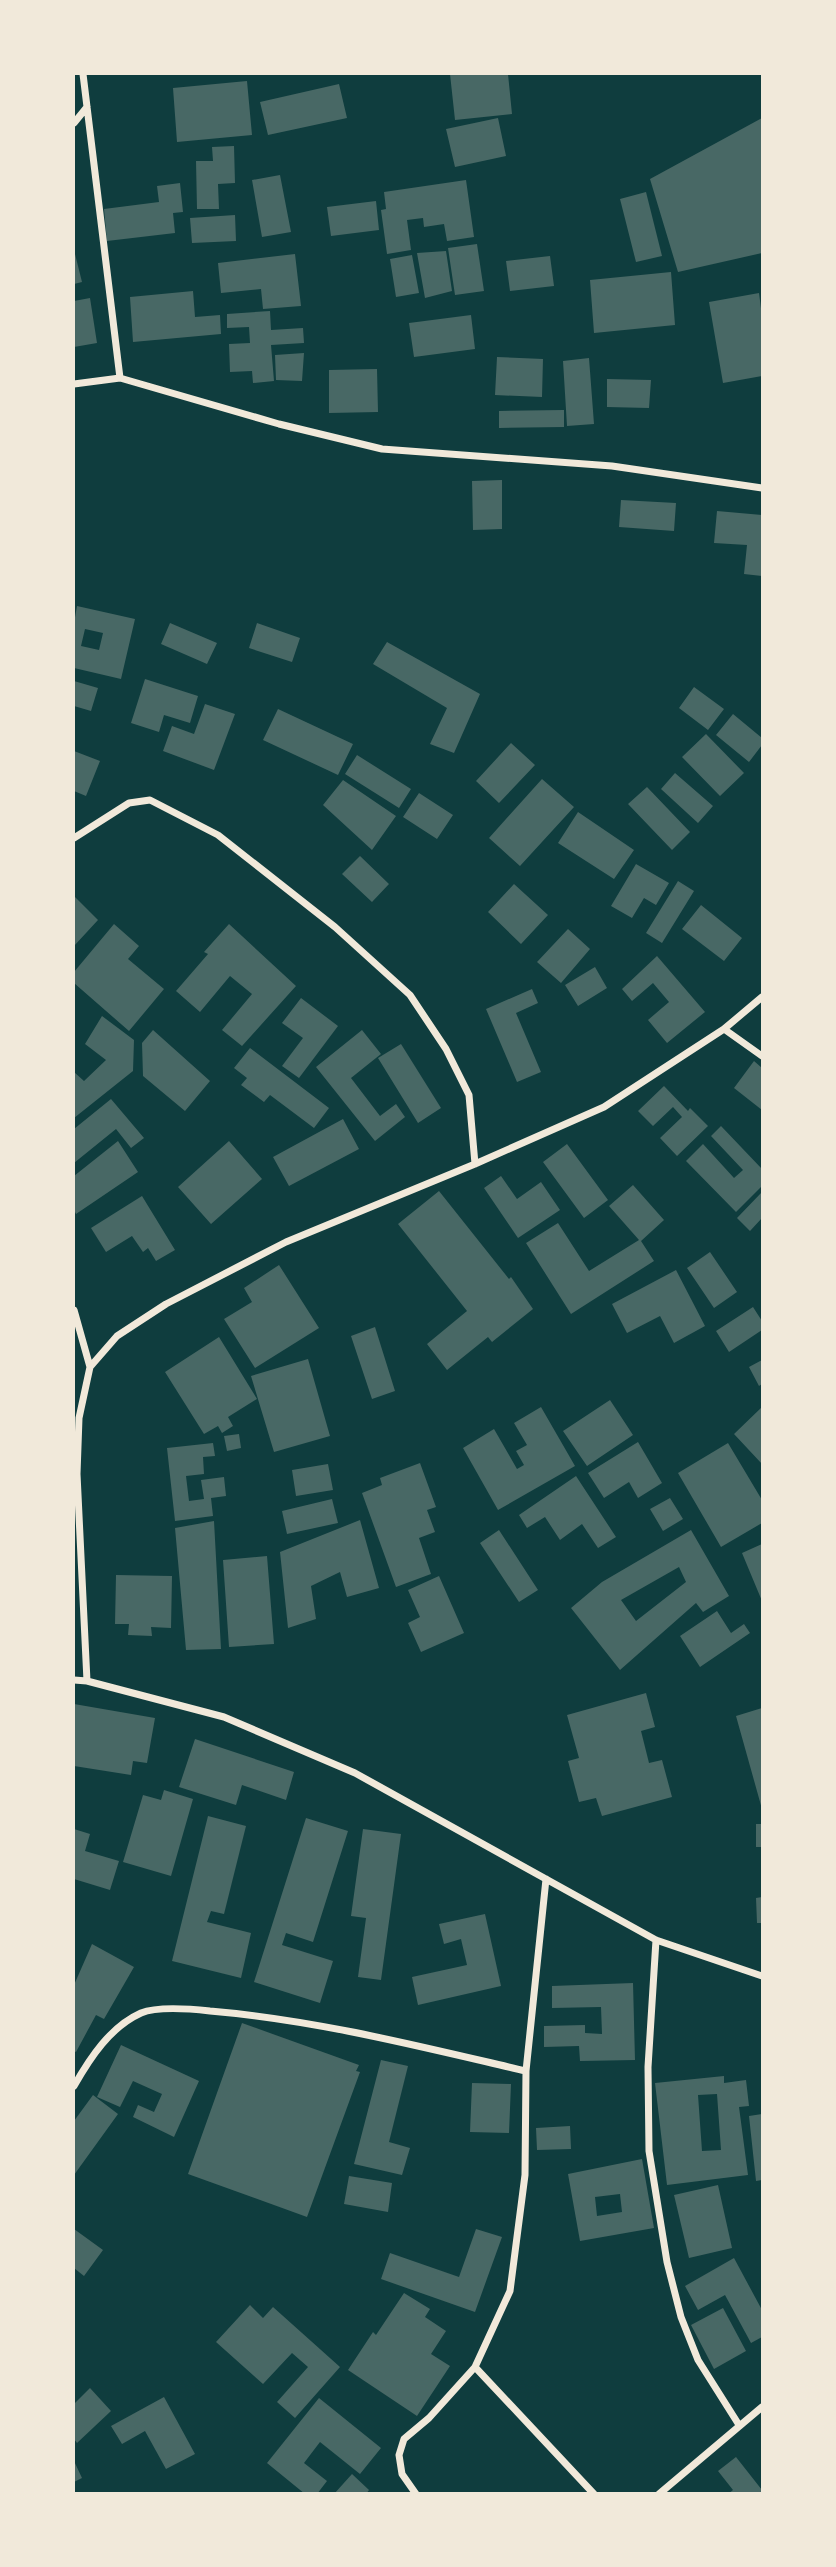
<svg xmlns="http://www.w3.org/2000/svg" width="836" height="2567" font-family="'Roboto Condensed',sans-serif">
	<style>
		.building { fill: #486865; fill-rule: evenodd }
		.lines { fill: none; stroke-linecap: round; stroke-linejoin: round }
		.minor { stroke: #f1e9da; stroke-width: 7 }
	</style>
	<rect width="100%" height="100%" fill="#0f3d3e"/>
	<path class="building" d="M450 74H508L512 114 455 120Z
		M247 81 252 135 177 142 173 88Z
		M339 84 347 118 268 135 260 102Z
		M498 118 506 156 455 167 446 129Z
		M762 118V253L678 272 650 179Z
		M234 146 235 183 218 184 219 209H197L196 161H213L212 147Z
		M280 175 291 232 262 237 252 180Z
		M466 180 474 237 447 241 444 224 424 227 423 218 407 220 411 250 387 254 381 210 386 209 384 192Z
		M180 183 183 212 173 213 175 233 107 241 104 209 159 202 157 186Z
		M646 192 662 256 636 262 620 199Z
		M376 201 379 230 331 236 327 207Z
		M235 215 236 241 192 243 190 218Z
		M477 244 484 291 455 295 448 248Z
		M74 250 82 282 74 284Z
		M446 251 452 291 425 298 417 253Z
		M295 254 301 306 263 309 261 289 221 293 218 263Z
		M412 255 419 293 396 297 390 259Z
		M550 256 554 286 510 291 506 261Z
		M671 272 675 325 594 333 590 280Z
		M193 291 195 317 220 315 221 334 133 342 130 297Z
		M759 293 762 316V376L723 383 709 302Z
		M90 298 97 343 74 347V301Z
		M270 311 271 330 303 328 304 343 271 345 274 381 253 383 252 371 230 372 229 344 250 343 249 327 227 328V314Z
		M471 315 475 349 414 357 409 323Z
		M304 353 302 381 276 380 275 355Z
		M497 357 543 359 542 397 495 395Z
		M589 358 594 424 567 426 563 361Z
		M377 369 378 412 329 413V370Z
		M607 379 651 380 649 408 607 407Z
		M564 410V427L499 428V411Z
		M502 480V529L473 530 472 481Z
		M621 500 676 503 674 531 619 527Z
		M717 511 762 515V576L744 574 747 545 714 543Z
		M77 606 135 619 121 679 74 668V623ZM85 629 103 633 99 650 81 646Z
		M170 623 217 643 207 664 161 644Z
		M257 623 300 638 292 662 249 648Z
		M387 642 480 694 454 753 430 744 447 708 373 664Z
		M145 679 198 696 190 723 164 715 159 732 131 723Z
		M74 681 98 688 91 711 74 706Z
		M694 687 724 709 708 730 679 708Z
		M205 704 235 714 214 770 163 751 172 726 194 734Z
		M278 709 353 744 338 775 263 740Z
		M733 714 762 738V745L749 762 716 735Z
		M706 734 744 773 720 796 682 757Z
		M511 743 535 765 499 803 476 781Z
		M74 751 100 761 86 796 74 791Z
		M357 755 411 789 399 808 345 774Z
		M675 773 713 806 698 823 661 789Z
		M542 779 574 807 520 866 489 838Z
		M343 780 396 816 372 850 323 805Z
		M647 787 690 832 672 850 628 804Z
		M419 793 453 815 437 839 403 817Z
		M578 812 634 850 614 879 558 843Z
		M360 856 389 884 372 902 342 874Z
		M636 864 669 883 656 905 644 898 632 918 611 906Z
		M678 881 694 891 662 943 646 933Z
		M514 884 548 915 521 944 488 912Z
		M74 896 98 920 74 946Z
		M701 905 742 938 724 961 682 929Z
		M114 924 139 946 128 959 164 989 129 1031 74 983V972Z
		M229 924 296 986 242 1046 222 1030 252 994 230 976 200 1012 176 991 208 954 204 952Z
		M568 929 590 949 561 983 537 962Z
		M657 956 705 1012 667 1043 648 1020 669 1002 653 983 632 1001 622 989Z
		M595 967 607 988 578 1006 565 985Z
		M532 989 538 1003 516 1013 541 1072 517 1082 486 1009Z
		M301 998 338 1026 299 1078 282 1066 303 1038 282 1023Z
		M102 1016 134 1040 133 1071 74 1118V1072L84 1081 106 1060 85 1044Z
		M153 1030 210 1081 185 1111 143 1076 142 1043Z
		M362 1030 381 1054 351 1078 380 1116 396 1104 405 1117 375 1141 316 1067Z
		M401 1044 441 1108 418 1123 378 1058Z
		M250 1048 329 1108 314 1128 270 1095 264 1102 241 1085 247 1078 234 1068Z
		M754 1061 762 1068V1110L734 1088Z
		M664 1086 688 1111 690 1108 708 1126 677 1156 660 1138 682 1117 673 1107 653 1126 638 1111Z
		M111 1099 144 1138 131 1148 116 1129 74 1163V1129Z
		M343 1119 359 1149 289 1186 273 1157Z
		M721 1126 762 1169V1186L736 1212 686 1161 703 1144 734 1178 743 1170 711 1136Z
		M118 1141 138 1172 76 1214 74 1210V1176Z
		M229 1141 262 1179 211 1224 178 1187Z
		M567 1144 608 1200 584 1218 543 1162Z
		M501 1176 517 1199 541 1182 560 1210 518 1238 484 1188Z
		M633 1185 664 1220 641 1241 654 1261 571 1314 526 1243 558 1223 589 1271 639 1240 609 1206Z
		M439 1191 509 1279 511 1277 533 1309 492 1342 488 1337 447 1370 427 1344 467 1311 398 1224Z
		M762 1192V1218L750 1231 737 1218Z
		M142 1196 175 1250 156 1261 148 1248 143 1252 132 1236 106 1252 91 1228Z
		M710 1252 737 1292 714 1308 687 1268Z
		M279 1265 319 1328 255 1368 224 1319 252 1302 244 1288Z
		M676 1270 705 1326 674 1343 660 1316 627 1333 612 1304Z
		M753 1307 762 1321V1330L729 1352 716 1331Z
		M375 1327 395 1391 372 1399 351 1336Z
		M219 1337 257 1399 228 1417 233 1426 222 1433 218 1426 204 1434 165 1372Z
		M308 1359 330 1436 274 1452 251 1376Z
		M762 1360V1384L759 1386 749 1367Z
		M610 1400 633 1435 587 1466 563 1431Z
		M541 1407 575 1466 498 1510 463 1448 494 1429 517 1469 524 1465 516 1451 527 1445 514 1423Z
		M762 1407V1464L734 1434Z
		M239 1434 241 1448 227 1451 224 1436Z
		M638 1442 662 1483 638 1498 629 1482 604 1498 588 1473Z
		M213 1443 215 1456 203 1457 204 1474 186 1476 189 1501 204 1499 201 1480 224 1477 226 1496 211 1498 213 1516 175 1521 167 1448Z
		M728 1443 762 1500V1523L721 1547 678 1473Z
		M420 1463 436 1507 427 1510 435 1532 419 1538 431 1574 396 1587 362 1493 382 1485 380 1478Z
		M328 1464 333 1490 296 1496 292 1470Z
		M576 1476 616 1537 598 1548 582 1524 560 1540 545 1517 527 1528 519 1515Z
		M670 1498 683 1519 663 1531 650 1509Z
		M332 1499 338 1523 287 1534 282 1511Z
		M360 1520 379 1588 347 1597 340 1572 311 1586 316 1619 288 1628 280 1552Z
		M214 1521 221 1649 186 1650 175 1528Z
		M499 1530 538 1590 519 1602 480 1543Z
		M691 1530 729 1596 703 1612 696 1603 620 1670 571 1608 602 1582ZM679 1567 686 1582 636 1621 621 1600Z
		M762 1544V1601L742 1553Z
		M267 1556 274 1644 229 1647 223 1560Z
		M116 1575 172 1576 171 1628 151 1627 152 1636 128 1635 129 1624H115Z
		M439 1576 464 1633 421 1652 408 1623 420 1617 408 1590Z
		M717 1611 731 1633 744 1624 750 1633 700 1667 680 1636Z
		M646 1693 655 1727 641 1731 649 1763 662 1760 672 1797 602 1816 596 1798 579 1802 568 1761 579 1758 567 1715Z
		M74 1704 155 1718 147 1763 133 1761 131 1775 74 1766Z
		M762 1708V1809L736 1716Z
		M195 1739 294 1772 286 1800 242 1785 236 1805 179 1787Z
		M164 1790 193 1799 171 1876 123 1862 143 1795 161 1800Z
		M208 1816 246 1826 224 1914 211 1911 207 1922 251 1933 241 1978 172 1961Z
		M306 1818 348 1831 313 1942 286 1933 282 1945 333 1961 320 2003 254 1982Z
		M756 1824H762V1847H756Z
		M74 1829 90 1834 85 1851 119 1861 110 1890 74 1879Z
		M363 1829 401 1834 381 1980 358 1977 366 1918 351 1916Z
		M762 1897V1923H757L756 1898Z
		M485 1914 501 1986 418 2005 412 1977 467 1965 461 1939 444 1944 439 1924Z
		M92 1944 134 1967 104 2019 96 2015 76 2052 74 2051V1985Z
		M633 1983 635 2060 580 2061 579 2046 544 2047V2026L585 2025V2033L602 2034 601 2007 552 2008V1986Z
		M242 2023 359 2065 356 2071 360 2072 307 2217 188 2174Z
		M121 2045 199 2081 174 2137 133 2117 138 2105 154 2112 162 2094 133 2081 120 2107 97 2097Z
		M381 2060 408 2066 389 2142 410 2148 402 2175 354 2164Z
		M724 2076V2083L746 2080 749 2106 739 2107 748 2175 667 2185 655 2083ZM717 2094 721 2150 702 2151 698 2095Z
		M472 2083 511 2084 509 2133 470 2132Z
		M93 2095 118 2114 74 2175V2121Z
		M762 2114V2180L756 2181 749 2116Z
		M570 2126 571 2149 537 2150 536 2128Z
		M642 2159 654 2228 580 2241 568 2174ZM620 2194 622 2212 597 2216 595 2197Z
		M349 2176 392 2183 388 2212 344 2204Z
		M718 2185 732 2248 689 2258 674 2195Z
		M74 2229 103 2250 84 2276 74 2268Z
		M476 2229 502 2237 475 2312 381 2279 390 2253 459 2277Z
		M734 2258 762 2310V2337L751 2343 725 2295 698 2310 685 2286Z
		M404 2293 430 2309 425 2317 446 2331 431 2354 450 2366 417 2416 348 2370 373 2332 376 2335Z
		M250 2305 263 2318 273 2307 340 2367 295 2418 277 2402 308 2367 292 2353 263 2384 216 2342Z
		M723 2308 746 2351 714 2369 691 2325Z
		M90 2388 111 2411 77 2443 74 2439V2404Z
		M164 2397 195 2454 166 2469 145 2431 122 2444 111 2426Z
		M319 2398 381 2448 360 2474 320 2442 304 2463 327 2481 317 2494H305L267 2463Z
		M736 2457 762 2490V2494H728L733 2490 718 2471Z
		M74 2461 82 2478 74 2482Z
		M352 2474 369 2490 366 2494H334Z"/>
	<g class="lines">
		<path class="minor" d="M83 74 120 378
			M74 123 87 107
			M74 384 120 378 279 424 382 449 612 466 762 488
			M74 838 129 803 150 800 218 835 335 927 410 995 446 1049 469 1095 475 1164
			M724 1029 762 1056
			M74 1310 90 1367
			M74 1680 87 1681 224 1717 355 1773 656 1940 762 1976
			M87 1681 77 1474 79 1418 90 1367 117 1336 166 1304 286 1242 475 1164 604 1107 724 1029 762 997
			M656 1940 648 2067 649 2151 667 2262 681 2317 698 2360 739 2425
			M74 2086C90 2058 110 2027 141 2013 158 2006 192 2009 210 2011 317 2020 422 2047 526 2071
			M475 2367 594 2494
			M416 2494 402 2474 399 2455 404 2439 429 2418 475 2367 510 2291 525 2175 526 2071 546 1879
			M659 2494 762 2407"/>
	</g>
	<rect width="836" height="2567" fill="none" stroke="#f1e9da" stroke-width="150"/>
</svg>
